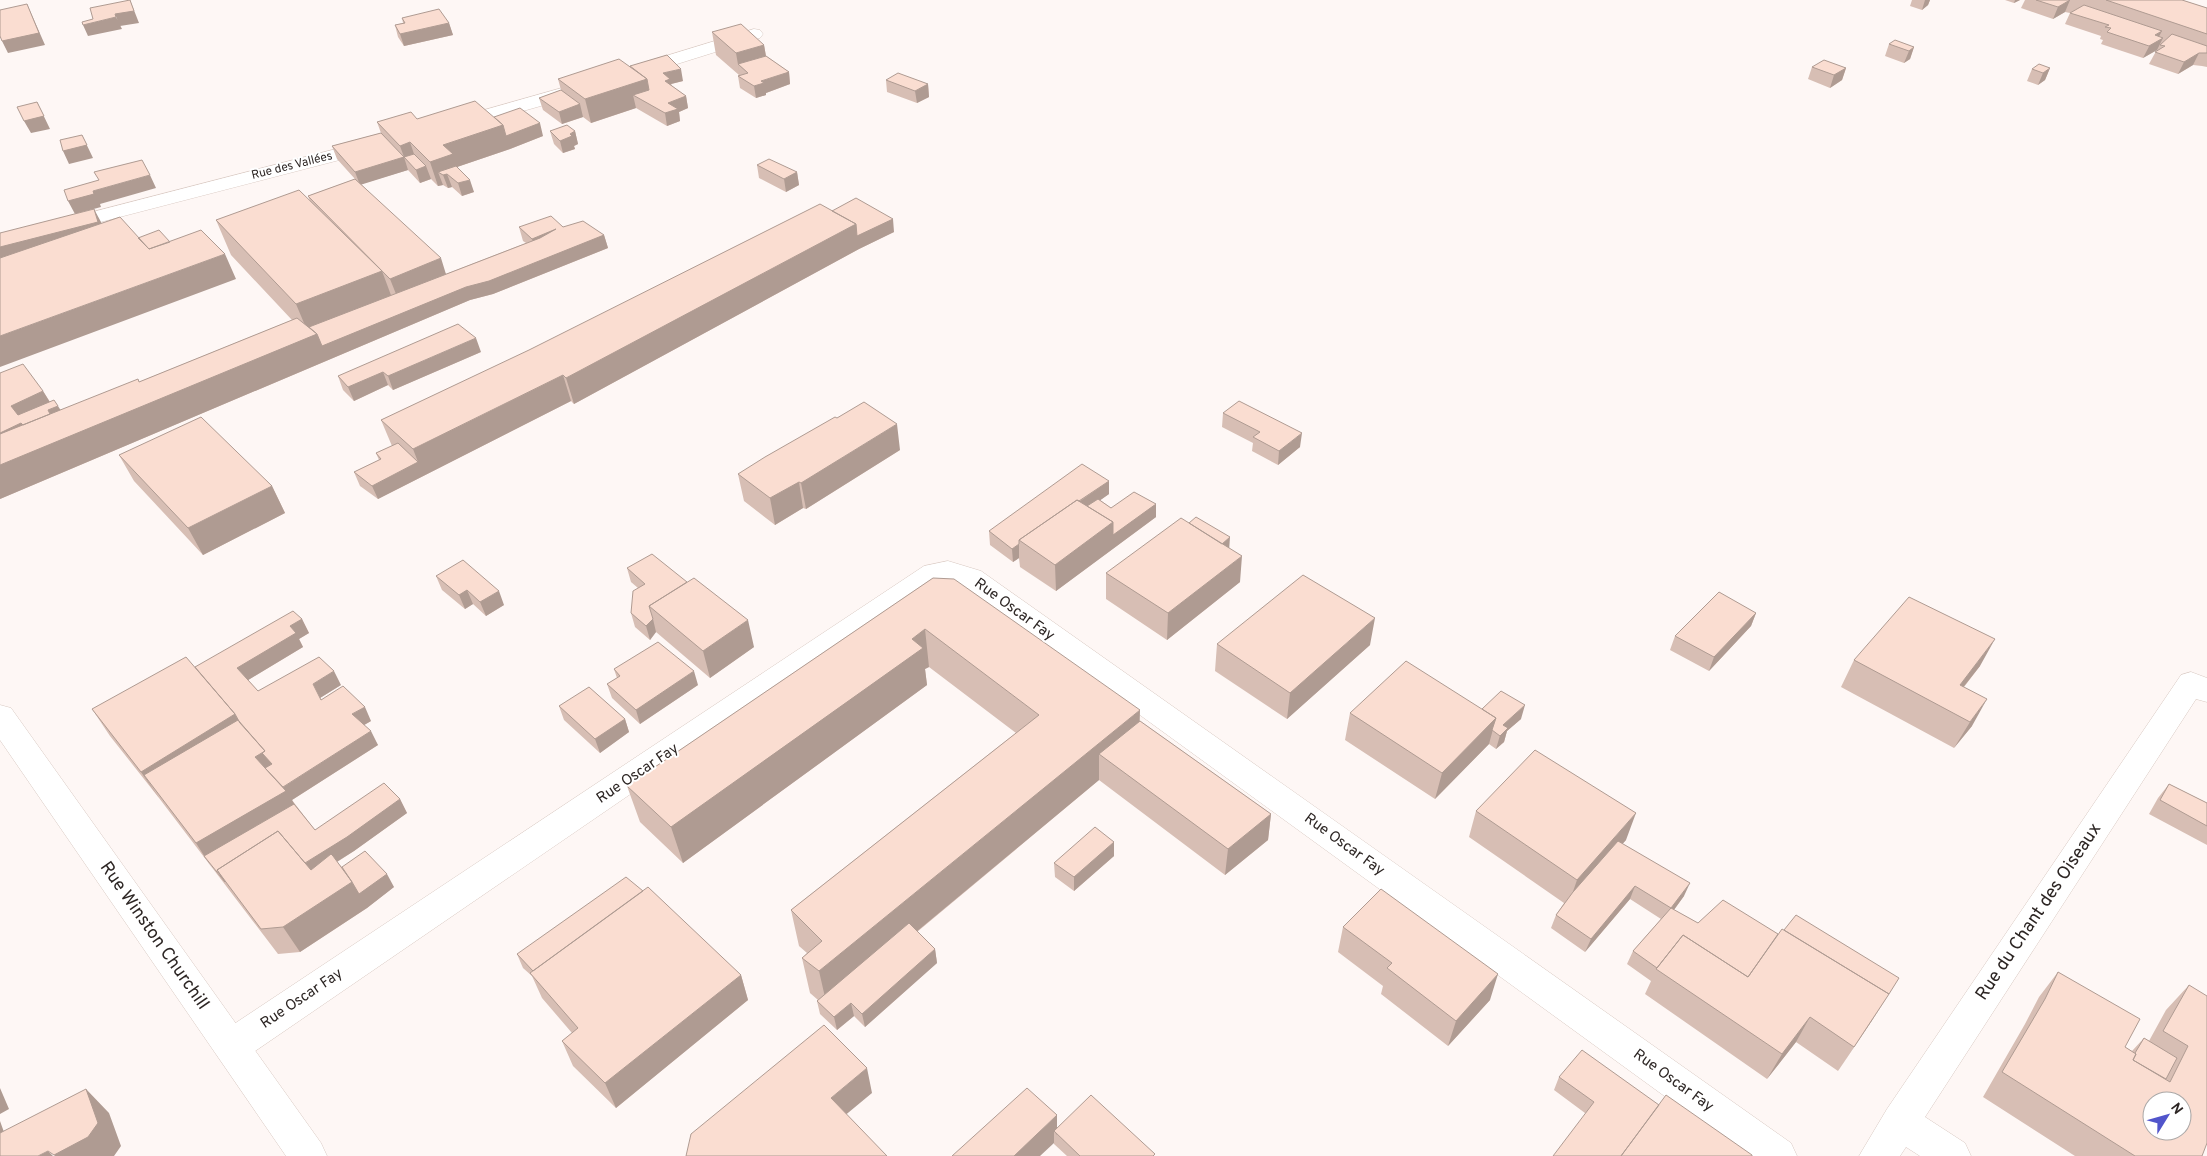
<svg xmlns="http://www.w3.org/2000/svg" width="2207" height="1156" font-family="Overpass,sans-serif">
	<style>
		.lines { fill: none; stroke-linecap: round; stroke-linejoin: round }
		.minor-casing { stroke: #d8c8c1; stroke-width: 1 }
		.secondary-casing { stroke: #d8c8c1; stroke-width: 1 }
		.minor { fill: #fff; fill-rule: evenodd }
		.secondary { fill: #fff; fill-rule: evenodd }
		.wall { fill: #d7beb4 }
		.shaded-wall { fill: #af9b92 }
		.building { fill: #faddd1; stroke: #af9b92; fill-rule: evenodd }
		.labels { text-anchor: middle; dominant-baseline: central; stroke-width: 4; stroke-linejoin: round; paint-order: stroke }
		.far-street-label { font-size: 12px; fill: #2d2624; stroke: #fff }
		.street-label { font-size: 15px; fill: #2d2624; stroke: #fff }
		.near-street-label { font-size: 18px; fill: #2d2624; stroke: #fff }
	</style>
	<rect width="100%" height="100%" fill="#fef7f5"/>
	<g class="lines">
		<g class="minor-casing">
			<path id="minor" d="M754 29 760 30 763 34 760 38 642 75H630L627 71 630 67Z
				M576 84 583 86 585 90 583 94 456 130 449 128 446 124 449 120Z
				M371 140 378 142 381 146 378 150 0 248V236Z
				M948 561 981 571 1791 1143 1797 1156H1747L961 585 952 580H943L245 1058 232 1062 219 1058 214 1046 219 1034 924 566Z
				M2191 672 2207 678V702L2196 699 1925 1117 1965 1143 1971 1156H1920L1906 1147 1900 1156H1859L1887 1109 2181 675Z"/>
		</g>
		<g class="secondary-casing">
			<path id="secondary" d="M0 705 11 708 321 1143 327 1156H286L0 740Z"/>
		</g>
		<use href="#minor" class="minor"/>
		<use href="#secondary" class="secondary"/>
	</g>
	<path class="wall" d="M1912 0H1930L1928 5 1922 10 1910 6Z
		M2005 0H2020L2014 3Z
		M2025 0H2182L2207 8V67L2202 66 2193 65 2178 74 2149 64 2160 44 2157 50 2143 58 2101 44 2103 40 2100 39 2101 36 2065 24 2070 13 2065 12 2053 19 2021 8Z
		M402 18 449 23 453 35 404 46 398 37 395 25 403 23Z
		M712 32 764 45 766 56 789 72 790 84 766 93V95L756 98 740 88 738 76 739 75 716 55Z
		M1889 44 1914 47 1910 59 1904 63 1885 56Z
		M630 66 683 81 671 84 672 86 686 96 688 108 679 112 680 121 667 126 636 108 591 123 583 117 562 124 543 110 539 98 561 90 558 79Z
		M1812 67 1846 68 1842 80 1830 88 1808 79Z
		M2050 68 2045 80 2038 85 2027 81 2032 69Z
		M886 80 928 84 929 97 917 103 887 92Z
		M494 117 543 136 510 149 457 167 474 192 462 196 452 187 448 188 443 185 438 186 431 179 420 183 408 170 361 184 446 274 526 243 523 241 519 227H563L604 235 608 248 493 294 470 300 0 499V373L43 391 50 402 61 410 139 382 292 320 231 255 216 220 310 201 308 196 355 179 337 159 332 146 381 133 377 122 417 119Z
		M550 131H575L578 144 574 146 575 149 563 153 554 144Z
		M757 165 797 172 799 185 786 192 759 178Z
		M832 211 894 232 859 249 574 404 571 401 378 499 360 486 354 472 379 460 376 453 392 446 381 420Z
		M481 352 393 390 388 385 354 401 343 390 338 376Z
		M1223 413 1300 447 1278 465 1252 451 1253 443 1222 427Z
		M900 450 806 509 803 508 775 525 744 501 738 474Z
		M119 455 272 486 285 513 203 555 134 481Z
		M1109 481V494L1100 500 1111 508 1156 517 1056 591 1020 567 1019 558 1013 562 990 545 989 531Z
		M1229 548 1240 582 1167 640 1106 599V573Z
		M627 568 754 647 710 678 656 632 650 640 635 627 631 613 638 588 631 582Z
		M436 576 504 605 486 616 473 604 465 609 442 590Z
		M933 578 1140 721 1271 814 1268 840 1225 875 1099 780 917 932 935 949 937 963 865 1027 854 1016 837 1030 820 1014 817 1001 818 1000 810 993 802 958 807 953 799 946 791 910 1016 733 929 667 925 669 927 685 683 863 640 822 627 786Z
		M1756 613 1751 626 1709 671 1670 650 1675 636Z
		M302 619 309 633 299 639 303 647 248 680 258 691 341 685 320 698 321 700 371 721 364 725 378 745 292 800 315 830 400 799 407 813 354 851 337 862 342 867 394 887 367 908 300 952 278 954 159 798 110 736 92 709 195 667Z
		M1217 644 1370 645 1287 719 1215 671Z
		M1854 660 1980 666 1964 687 1972 726 1954 748 1841 687Z
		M614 669 698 685 640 724 612 698 607 684 617 678Z
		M559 706 625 719 629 732 600 753 564 720Z
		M1482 709 1521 719 1507 731 1504 742 1496 749 1489 744 1435 799 1345 740 1350 713Z
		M2169 784 2207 803V845L2149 814 2158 798Z
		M1476 811 1626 840 1622 844 1684 896 1674 910 1873 1019 1838 1071 1796 1042 1767 1079 1645 994 1651 981 1627 964 1633 951 1661 919 1630 899 1585 952 1551 928 1556 915 1564 903 1469 837Z
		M1114 842V856L1074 891 1055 877 1054 863Z
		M1343 927 1490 1000 1448 1046 1381 994 1383 986 1338 952Z
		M517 954 741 975 748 1000 616 1108 573 1066 562 1041 572 1033 542 998 532 976 523 968Z
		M2058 972 2125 1047 2132 1051 2144 1038 2149 1041 2166 1010 2189 985 2202 1156H2075L1983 1097 2025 1024 2039 997Z
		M1559 1077 1659 1105 1585 1113 1554 1090Z
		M1057 1128 1155 1156H1067L1054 1144V1143L952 1156Z"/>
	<path class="shaded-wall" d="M130 0 139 23 120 26 115 14Z
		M1925 0H1930L1928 5 1922 10Z
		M2015 0H2020L2014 3Z
		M2070 0 2065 12 2053 19 2058 7Z
		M27 4 45 45 8 53 2 41Z
		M116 17 122 29 88 36 83 25Z
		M449 23 453 35 404 46 400 34Z
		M2162 31 2156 42 2163 38 2157 50 2143 58 2155 35Z
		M764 45 768 68 748 73 738 64 740 76 736 53Z
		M1914 47 1910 59 1904 63 1909 51Z
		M2199 53 2193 65 2178 74 2184 62Z
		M1846 68 1842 80 1830 88 1834 75Z
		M2050 68 2045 80 2038 85 2043 73Z
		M681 69 683 81 671 84 673 91 668 93 663 73Z
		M789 72 790 84 766 93V95L756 98 754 86 761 81Z
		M647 79 652 102 633 95 636 108 591 123 585 99Z
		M928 84 929 97 917 103 915 91Z
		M686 96 688 108 679 112 680 121 667 126 665 113 668 103Z
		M37 102 50 129 31 133 24 121Z
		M580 104 583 117 562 124 559 112Z
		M540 123 543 136 510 149 457 167 447 174 452 187 448 188 443 175 438 172 443 185 438 186 430 162 443 145 503 125Z
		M575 131 578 144 574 146 575 149 563 153 560 141Z
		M82 135 93 158 69 164 63 151Z
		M410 142 418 166 404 157 400 146Z
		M404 157 408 170 360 185 355 172Z
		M426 166 431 179 420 183 416 170Z
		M797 172 799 185 786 192 784 179Z
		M150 175 156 188 100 204 101 207 75 214 68 201 93 191Z
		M470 180 474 192 462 196 458 183Z
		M94 209 101 222 105 235 0 262V247Z
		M893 219 894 232 859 249 574 404 566 378 856 224Z
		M556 229 535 252 532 239Z
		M604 235 608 248 493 294 470 300 0 499V465L309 335 296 304 382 271 395 306 466 287Z
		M225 254 236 279 0 367V336Z
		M441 258 449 284 400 304 390 279Z
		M476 338 481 352 393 390 388 376Z
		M383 372 388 385 354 401 348 387Z
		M563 375 571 401 378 499 372 486 418 462 413 449Z
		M43 391 51 404 19 420 11 406Z
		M58 406 66 419 60 432 48 410Z
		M21 423 30 437 0 460V433Z
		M897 424 900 450 806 509 801 483Z
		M1302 433 1300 447 1278 465 1279 451Z
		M1109 481V494L1081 514 1021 542Z
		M799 482 803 508 775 525 770 498Z
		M272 486 285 513 203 555 188 528Z
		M1156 504V517L1056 591 1055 565 1113 522Z
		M1230 537 1229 551H1213Z
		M1019 544V558L1013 562 1012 549Z
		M1242 556 1240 582 1167 640 1168 613Z
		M467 590 473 604 465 609 459 595Z
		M499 591 504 605 486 616 480 602Z
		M1756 613 1751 626 1709 671 1714 657Z
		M1375 618 1370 645 1287 719 1290 693Z
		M302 619 309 633 299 639 303 647 245 682 237 668 290 626Z
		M653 619 656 632 650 640 646 626Z
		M748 620 754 647 710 678 703 651Z
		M925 629 929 667 925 669 927 685 683 863 671 827 912 639Z
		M1995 639 1980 666 1946 709 1960 685Z
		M334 671 341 685 320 698 313 684Z
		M694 671 698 685 640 724 636 710Z
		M1987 699 1972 726 1954 748 1970 722Z
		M1525 705 1521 719 1507 731 1504 742 1496 749 1503 725Z
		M365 707 371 721 359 728 352 714Z
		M1140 710 1139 747 1099 754V780L827 1006 819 971Z
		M235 714 250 741 144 775 159 798 141 772Z
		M1496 718 1489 744 1435 799 1442 773Z
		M625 719 629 732 600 753 595 739Z
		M371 731 378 745 292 800 302 817 204 856 213 870 196 843Z
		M265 751 280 778 273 782 255 757Z
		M400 799 407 813 354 851 311 878 303 865Z
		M1636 813 1626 840 1568 906 1577 880Z
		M1271 814 1268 840 1225 875 1228 849Z
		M1114 842V856L1074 891V877Z
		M387 874 394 887 367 908 300 952 283 927 352 882Z
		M1690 883 1684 896 1665 922 1671 908Z
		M1635 886 1630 899 1585 952 1591 939Z
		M935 949 937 963 865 1027 862 1014Z
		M1498 974 1490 1000 1448 1046 1456 1021Z
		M741 975 748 1000 616 1108 605 1083Z
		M1889 994 1873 1019 1838 1071 1854 1047Z
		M851 1003 854 1016 837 1030 834 1017Z
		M1810 1017 1796 1042 1767 1079 1782 1054Z
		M867 1068 872 1093 837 1122 831 1098Z
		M0 1088 9 1109 0 1114Z
		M86 1089 109 1113 121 1146 114 1156H55L54 1155Z
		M1057 1115V1135L1054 1131V1143L1040 1156H1014Z
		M0 1121 9 1146 0 1152Z
		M48 1151 53 1156H38Z"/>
	<path class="building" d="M130 0 134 11 115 14 116 17 83 25 82 22 93 19 90 8Z
		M2036 0H2070L2058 7Z
		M2106 0H2182L2207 8V34Z
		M27 4 39 33 2 41 0 36V10Z
		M2084 5 2162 31 2155 35 2163 38 2149 46 2107 32 2111 28 2105 27 2109 25 2070 13Z
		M439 9 449 23 400 34 395 25 405 23 402 18Z
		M741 24 764 45 736 53 712 32Z
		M2172 34 2207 46V53H2199L2184 62 2155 52 2165 46 2160 45Z
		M1895 40 1914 47 1909 51 1889 44Z
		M667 55 681 69 663 73 670 79 665 81 686 96 668 103 678 109 665 113 633 95 649 90 647 79 630 66Z
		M766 56 789 72 761 81 764 83 754 86 738 76 748 73 738 64Z
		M619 59 647 79 585 99 558 79Z
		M1824 60 1846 68 1834 75 1812 67Z
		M2039 64 2050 68 2043 73 2032 69Z
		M898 73 928 84 915 91 886 80Z
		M561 90 580 104 559 112 539 98Z
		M475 101 503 125 443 145 453 154 430 162 410 142 400 146 377 122 411 112 417 119Z
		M37 102 44 116 24 121 17 107Z
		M520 108 540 123 506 136 503 125 494 117Z
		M567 125 575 131 570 134 572 136 560 141 550 131Z
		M381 133 404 157 355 172 332 146Z
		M82 135 87 145 63 151 60 140Z
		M414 154 426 166 416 170 404 157Z
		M769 159 797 172 784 179 757 165Z
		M142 160 150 175 93 191 94 194 68 201 64 190 99 180 94 172Z
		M456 166 470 180 458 183 447 174 443 175 438 172Z
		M355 179 441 258 390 279 308 196Z
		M299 190 382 271 296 304 216 220Z
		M856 198 893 219 857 236 856 224 832 211Z
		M820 204 856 224 566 378 563 375 413 449 381 420 529 350Z
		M94 209 98 222 0 247V233Z
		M551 216 563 227 583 221 604 235 489 281 466 287 322 346 317 334 309 327 540 238 556 229 532 239 519 227Z
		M120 217 149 249 201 230 225 254 0 336V258Z
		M159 230 170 242 149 249 138 238Z
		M297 318 317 334 0 465V434L138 379 139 382Z
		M458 324 476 338 388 376 383 372 348 387 338 376Z
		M23 364 43 391 11 406 18 415 54 400 58 406 48 410 50 414 23 425 21 423 0 433V373Z
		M1239 401 1302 433 1279 451 1253 437 1260 432 1223 413Z
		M864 402 897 424 801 483 799 482 770 498 738 474 765 457 835 417 837 418Z
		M201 417 272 486 188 528 119 455Z
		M398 443 418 462 372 486 354 472 381 459 376 453Z
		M1082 464 1109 481 1079 501 1077 500 1019 540V544L1012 549 989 531Z
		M1134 492 1156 504 1113 535V522L1087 506 1098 499 1111 508Z
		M1077 500 1113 522 1055 565 1019 540Z
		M1196 517 1230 537 1222 544 1189 523Z
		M1181 518 1242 556 1168 613 1106 573Z
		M652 554 687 582 649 606 653 619 646 626 631 613 633 591 645 584 627 568Z
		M463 560 499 591 480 602 467 590 459 595 436 576Z
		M1303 575 1375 618 1290 693 1217 644Z
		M694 578 748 620 703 651 649 606Z
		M933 578 954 579 1140 710 819 971 802 958 822 941 791 910 1039 715 925 629 912 639 923 648 671 827 627 786Z
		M1719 592 1756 613 1714 657 1675 636Z
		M1909 597 1995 639 1960 685 1987 699 1970 722 1854 660Z
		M293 611 302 619 290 626 296 633 237 668 258 691 319 657 334 671 313 684 321 700 343 686 365 707 352 714 371 731 283 787 265 768 272 764 262 753 265 751 240 723 235 714 195 667Z
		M658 642 694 671 636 710 607 684 620 676 614 669Z
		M186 657 235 714 141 772 92 709Z
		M1406 661 1496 718 1442 773 1350 713Z
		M589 687 625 719 595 739 559 706Z
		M1501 691 1525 705 1503 725 1508 728 1500 736 1492 730 1496 718 1482 709Z
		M238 720 265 751 255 757 286 791 196 843 144 775Z
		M1140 721 1271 814 1228 849 1099 754Z
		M1535 750 1636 813 1577 880 1476 811Z
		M384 783 400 799 347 837 305 863 278 831 217 870 225 882 204 856 294 804 315 830Z
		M2169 784 2207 803V826L2160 800Z
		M1095 827 1114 842 1074 877 1054 863Z
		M278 831 311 870 331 854 333 856 352 882 283 927 261 929 217 870Z
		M1618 841 1690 883 1671 908 1635 886 1591 939 1556 915 1573 892Z
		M365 851 387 874 359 894 352 882 342 867Z
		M626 877 643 891 533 971 517 954Z
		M648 887 741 975 605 1083 562 1041 578 1028 530 973Z
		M1381 889 1498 974 1456 1021 1387 968 1392 963 1343 927Z
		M1723 900 1778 934 1748 977 1683 935 1657 968 1633 951 1671 908 1698 923Z
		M1796 915 1899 978 1889 994 1784 930Z
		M909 923 935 949 862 1014 851 1003 834 1017 817 1001Z
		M1782 929 1889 994 1854 1047 1810 1017 1782 1054 1656 969 1683 935 1748 977Z
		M2058 972 2140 1019 2125 1047 2136 1054 2133 1060 2170 1082 2188 1046 2163 1031 2189 985 2207 996V1143L2202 1156H2135L2002 1072 2045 999ZM2152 1101H2182V1131H2152Z
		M824 1025 867 1068 831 1098 887 1156H686L691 1134Z
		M2144 1038 2177 1058 2166 1079 2133 1060 2136 1054 2135 1053Z
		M1582 1050 1659 1105 1621 1156H1553L1594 1102 1559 1077Z
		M1027 1088 1057 1115 1014 1156H952Z
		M86 1089 98 1123 88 1137 54 1155 48 1151 38 1156H0V1133Z
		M1091 1095 1155 1154 1153 1156H1080L1054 1131Z
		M1666 1095 1752 1155V1156H1621Z"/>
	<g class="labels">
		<g class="far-street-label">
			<text transform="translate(292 166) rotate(-14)">Rue des Vallées</text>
		</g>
		<g class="street-label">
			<text transform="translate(1014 610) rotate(36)">Rue Oscar Fay</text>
			<text transform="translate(638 774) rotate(-34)">Rue Oscar Fay</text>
			<text transform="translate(1344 845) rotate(36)">Rue Oscar Fay</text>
			<text transform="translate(302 999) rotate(-34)">Rue Oscar Fay</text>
			<text transform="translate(1673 1081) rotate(36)">Rue Oscar Fay</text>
		</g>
		<g class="near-street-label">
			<text transform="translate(2039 912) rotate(-56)">Rue du Chant des Oiseaux</text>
			<text transform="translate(154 936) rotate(55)">Rue Winston Churchill</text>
		</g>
	</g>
	<g transform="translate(2167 1116) rotate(53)"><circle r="24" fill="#ffffff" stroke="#aba8a7"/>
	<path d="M0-4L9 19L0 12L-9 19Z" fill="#5155cb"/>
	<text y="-8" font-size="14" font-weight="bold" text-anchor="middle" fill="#2d2624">N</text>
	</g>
</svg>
